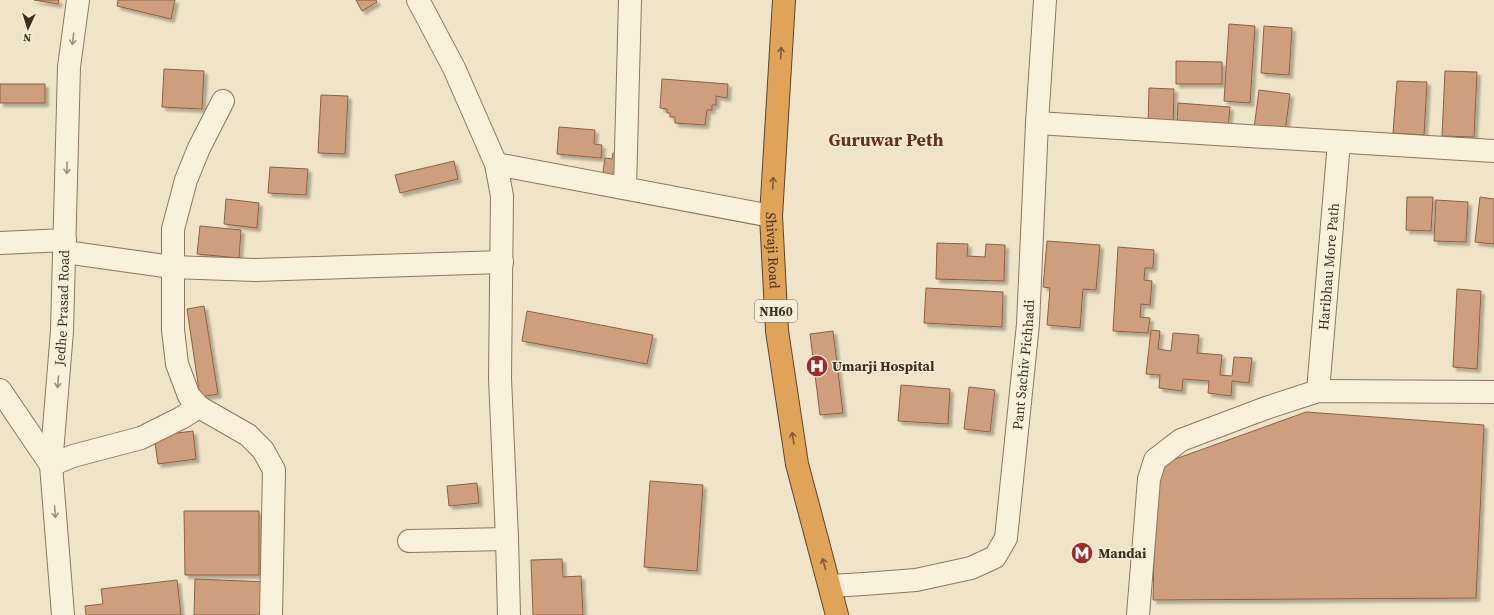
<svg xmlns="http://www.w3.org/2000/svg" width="1494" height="615" font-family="'Source Serif 4',serif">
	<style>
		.building { fill: #cf9f7d; stroke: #8d5f41; filter: url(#shadow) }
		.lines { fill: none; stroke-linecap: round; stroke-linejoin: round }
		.minor-casing { stroke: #8d765c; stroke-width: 24 }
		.highway-casing { stroke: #5b4430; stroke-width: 24 }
		.minor { stroke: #faf1dc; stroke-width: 22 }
		.highway { stroke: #e0a458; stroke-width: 22 }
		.oneway { stroke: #9c907e }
		.oneway2 { stroke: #7e5d36 }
		.labels { text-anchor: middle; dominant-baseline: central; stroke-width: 3; stroke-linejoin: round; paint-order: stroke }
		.shield { fill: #f7eed8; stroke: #756857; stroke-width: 1 }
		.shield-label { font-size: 13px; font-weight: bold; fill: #3d2e20 }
		.street-label { font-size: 14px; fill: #3d2e20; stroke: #f7eed8 }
		.poi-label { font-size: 14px; font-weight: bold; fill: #3d2e20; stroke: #f7eed8; text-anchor: start }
		.district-label { font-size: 18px; font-weight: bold; fill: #6b2e1e; stroke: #f7eed8 }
	</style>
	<defs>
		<filter id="shadow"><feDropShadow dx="3.5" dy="3.5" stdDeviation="1" flood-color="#0004"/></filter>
	</defs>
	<rect width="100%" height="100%" fill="#f0e4c8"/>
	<path class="building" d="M34 0H59L58 4Z
		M118 0H175L171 19 117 6Z
		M356 0H376L377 2 362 11Z
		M1229 24 1255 26 1250 103 1224 101Z
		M1264 26 1292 28 1289 75 1261 73Z
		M1176 61 1222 62V84H1176Z
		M164 69 204 71 202 109 162 107Z
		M1445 71 1477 72 1474 137 1442 136Z
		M662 79 728 84 727 98 716 96V105H712V110H707L705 125 675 123V117H670V113H667V109L660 108Z
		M1397 81 1427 82 1424 135 1393 133Z
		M0 84H45V103H0Z
		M1149 88 1174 89 1173 127H1148Z
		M1259 90 1290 94 1285 132 1254 128Z
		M321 95 348 96 345 154 318 153Z
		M1178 103 1230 107 1228 129 1177 126Z
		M559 127 595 130 594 144 602 145 601 158 557 154Z
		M613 153 624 154 621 181 602 179 605 158 612 159Z
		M454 161 458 179 400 193 395 175Z
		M270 167 308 169 306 195 268 193Z
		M1407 197H1433L1431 231 1406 230Z
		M1480 197 1494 199V244L1475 242Z
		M226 199 259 203 257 228 224 224Z
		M1436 200 1468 202 1466 242 1434 241Z
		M200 226 241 230 239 258 197 254Z
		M1047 241 1100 245 1096 290 1083 289 1080 328 1047 325 1050 288 1043 287Z
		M937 243 968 244 967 256 985 257 986 244 1005 245 1004 281 936 279Z
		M1118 247 1154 250 1153 268H1145L1144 280 1152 281 1150 305 1141 304 1140 317 1150 318 1148 333 1113 331Z
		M926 288 1003 292 1002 327 924 323Z
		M1457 289 1481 291 1477 369 1453 367Z
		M204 306 218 394 200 397 187 309Z
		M527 311 653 335 647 364 522 341Z
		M1151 330 1160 331 1158 349 1171 351 1173 333 1199 335 1197 353 1222 355 1220 375 1232 376 1234 357 1252 358 1249 383 1232 381 1231 396 1208 393 1209 381 1183 379 1182 391 1159 388 1160 375 1146 374Z
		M833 331 843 413 820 415 810 334Z
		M901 385 950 389 948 424 898 421Z
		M969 387 995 390 990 432 964 429Z
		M1306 412 1484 425 1476 598 1153 600 1156 466Z
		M193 431 196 459 158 464 154 436Z
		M650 481 703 485 697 571 644 567Z
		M477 483 479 503 449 506 447 486Z
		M184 511H259V575H185Z
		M562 559 563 577 581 576 583 615H533L531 560Z
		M195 579 267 582 266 615H194Z
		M177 580 181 615H86L85 606 103 604 101 589Z"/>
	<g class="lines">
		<g class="minor-casing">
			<g id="minor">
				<path d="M418 0 454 68 496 164 502 196 500 378 507 539 509 615"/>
				<path d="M223 101 199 148 186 180 173 229V330L177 364 189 396 199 407 248 435 263 450 274 470 271 615"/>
				<path d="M1037 123 1494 151"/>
				<path d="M496 164 771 216"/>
				<path d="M625 188 630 0"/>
				<path d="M0 243 65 240"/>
				<path d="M65 252 172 267 255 270 502 262"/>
				<path d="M0 390 51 465 73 456 141 438 181 418 199 407"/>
				<path id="s1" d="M1318 391 1339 142"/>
				<path d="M409 541 507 539"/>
				<path id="s2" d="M830 586 864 584 916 580 971 568 995 557 1006 538 1028 324 1037 123 1045 0"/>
				<path id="s3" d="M63 615 51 465 62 331 69 67 78 0"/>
				<path d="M1138 615 1149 479 1155 460 1181 440 1266 408 1318 391 1494 392"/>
			</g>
		</g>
		<g class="highway-casing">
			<g id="highway">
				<path id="s4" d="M784 0 771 216 777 331 797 464 837 615"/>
			</g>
		</g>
		<use href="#minor" class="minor"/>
		<use href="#highway" class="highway"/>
	</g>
	<defs><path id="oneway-shaft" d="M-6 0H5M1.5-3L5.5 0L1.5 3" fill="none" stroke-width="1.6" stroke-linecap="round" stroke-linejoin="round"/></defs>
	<g class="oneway">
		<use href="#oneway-shaft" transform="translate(73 39) rotate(97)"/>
		<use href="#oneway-shaft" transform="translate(67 168) rotate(91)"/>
		<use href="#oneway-shaft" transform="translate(58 382) rotate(95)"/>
		<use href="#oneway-shaft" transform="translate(55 512) rotate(86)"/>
	</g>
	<g class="oneway2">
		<use href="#oneway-shaft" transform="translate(781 53) rotate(-87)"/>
		<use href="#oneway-shaft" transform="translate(773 183) rotate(-87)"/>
		<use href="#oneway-shaft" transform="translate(793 438) rotate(-99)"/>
		<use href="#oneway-shaft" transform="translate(824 564) rotate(-105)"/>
	</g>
	<defs>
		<g id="hospital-disc" transform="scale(1.15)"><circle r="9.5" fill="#9e2a2b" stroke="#f7eed8"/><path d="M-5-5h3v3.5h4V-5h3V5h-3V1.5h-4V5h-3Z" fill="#fff"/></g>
		<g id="metro-disc" transform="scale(1.15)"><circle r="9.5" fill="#9e2a2b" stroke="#f7eed8"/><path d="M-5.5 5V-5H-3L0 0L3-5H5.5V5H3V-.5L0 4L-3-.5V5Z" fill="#fff"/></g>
	</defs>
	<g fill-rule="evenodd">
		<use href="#hospital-disc" x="817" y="366"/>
		<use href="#metro-disc" x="1082" y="553"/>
	</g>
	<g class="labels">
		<rect class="shield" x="755" y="300" width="42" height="22" rx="3"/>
		<g class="shield-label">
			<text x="776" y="311">NH60</text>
		</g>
		<g class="street-label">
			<text stroke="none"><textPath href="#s4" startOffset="251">Shivaji Road</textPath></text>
			<text stroke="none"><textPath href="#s1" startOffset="125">Haribhau More Path</textPath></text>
			<text stroke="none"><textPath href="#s3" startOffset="308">Jedhe Prasad Road</textPath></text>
			<text stroke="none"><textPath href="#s2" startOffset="365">Pant Sachiv Pichhadi</textPath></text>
		</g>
		<g class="poi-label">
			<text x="832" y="366">Umarji Hospital</text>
			<text x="1098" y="553">Mandai</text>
		</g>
		<g class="district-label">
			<text x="886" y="139">Guruwar Peth</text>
		</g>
	</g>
	<g transform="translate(28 28) rotate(184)" stroke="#f7eed8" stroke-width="3" paint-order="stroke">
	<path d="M0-3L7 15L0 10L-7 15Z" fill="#3d2e20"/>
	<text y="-6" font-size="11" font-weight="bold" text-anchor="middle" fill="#3d2e20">N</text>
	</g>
</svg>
